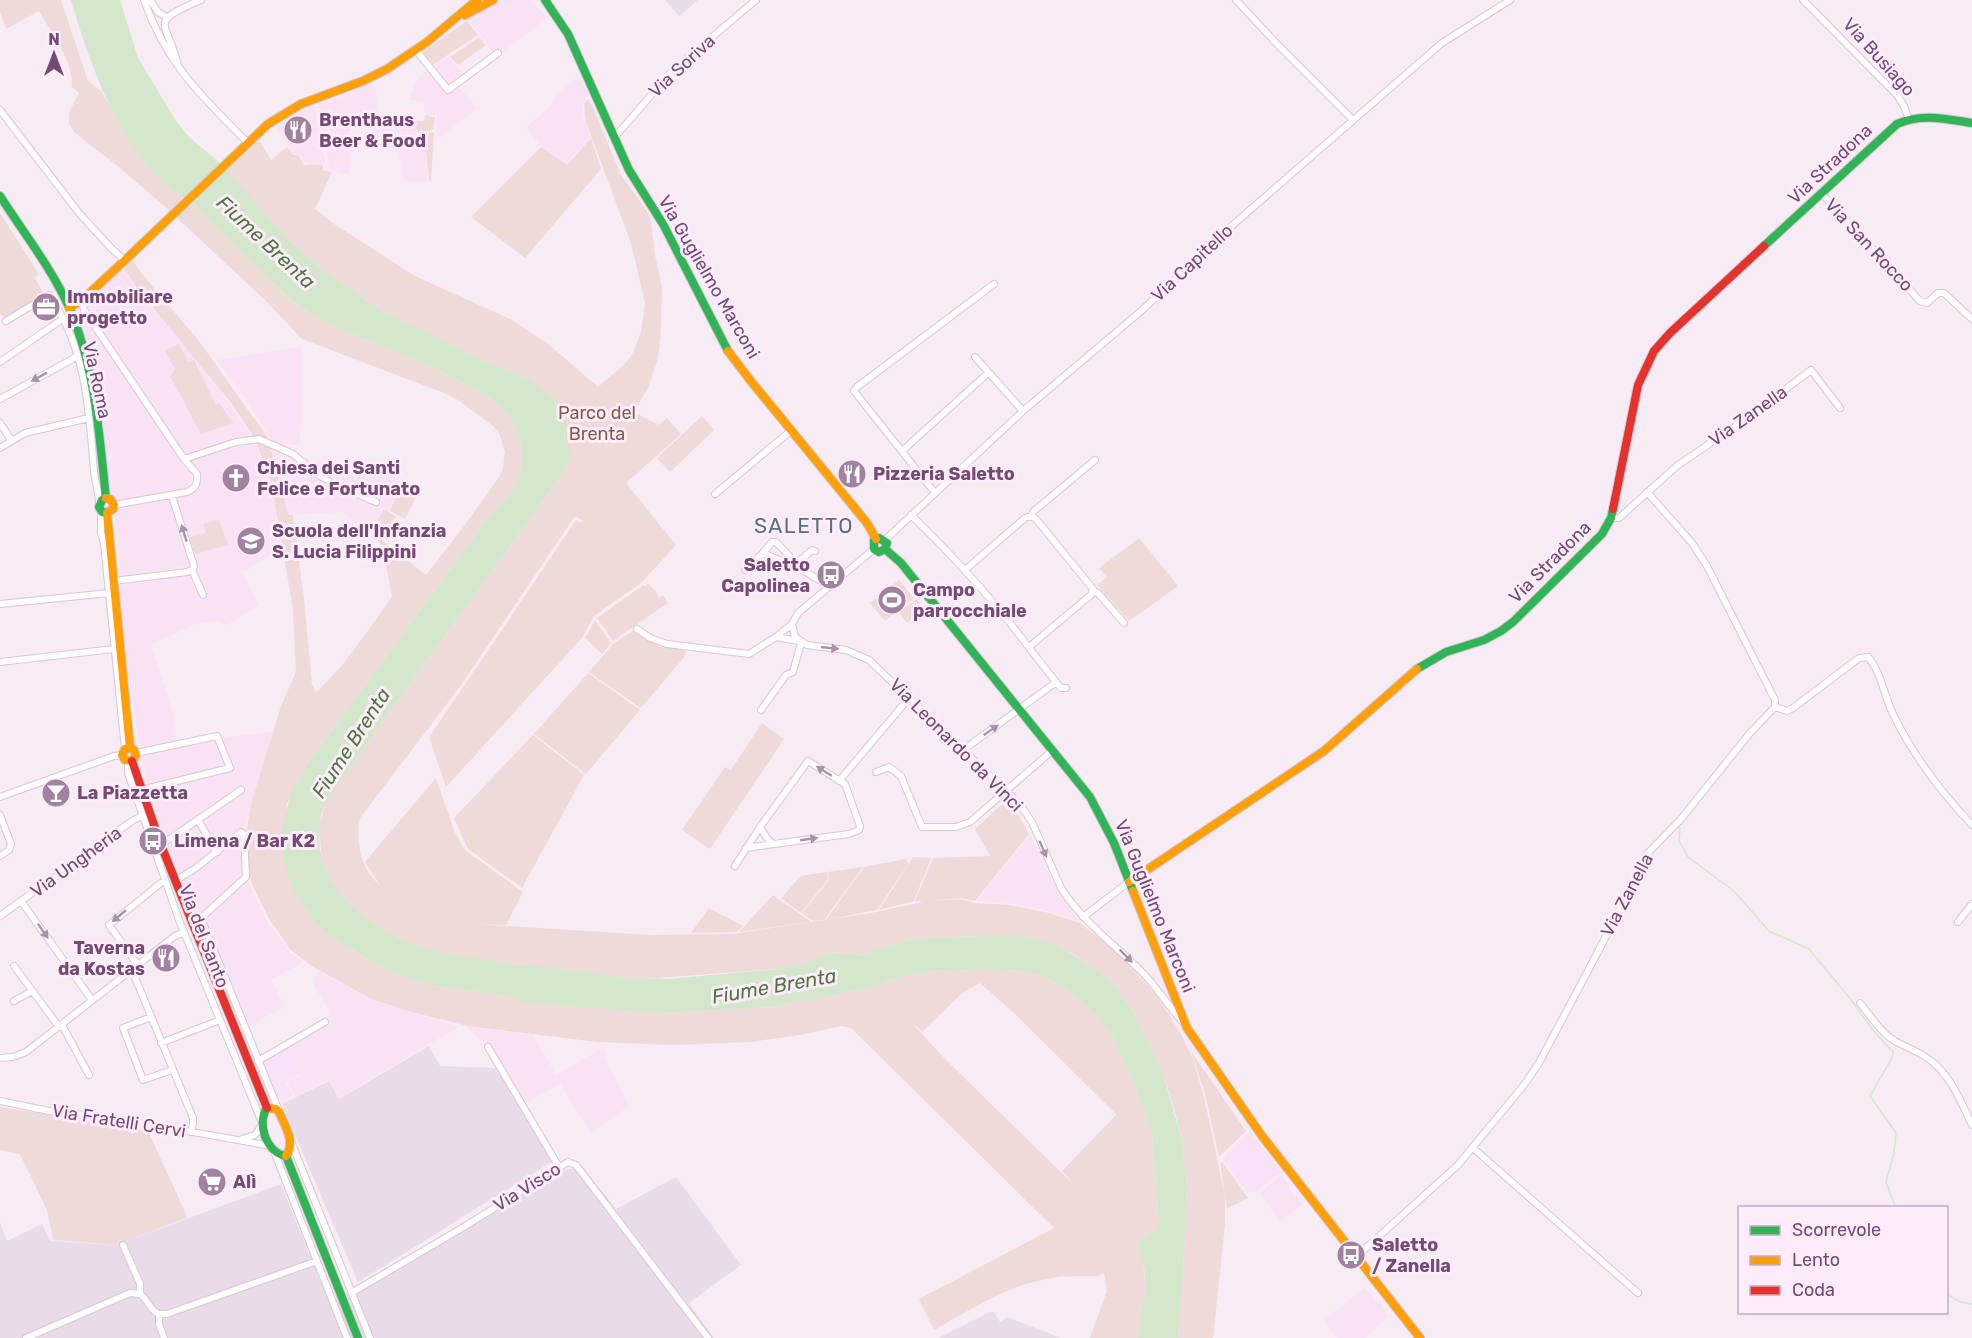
<svg xmlns="http://www.w3.org/2000/svg" width="1972" height="1338" font-family="Rubik,sans-serif">
	<style>
		.residential { fill: #f8e2f3 }
		.commercial { fill: #f8e2f8 }
		.industrial { fill: #e9dce8 }
		.green { fill: #efdada; fill-rule: evenodd }
		.water { fill: #d4e7cc }
		.lines { fill: none; stroke-linecap: round; stroke-linejoin: round }
		.stream { stroke: #d4e7cc; stroke-width: 1.5 }
		.street-casing { stroke: #d5c9d4; stroke-width: 8 }
		.fast-casing { stroke: #d5c7d3; stroke-width: 10 }
		.slow-casing { stroke: #d5c7d3; stroke-width: 10 }
		.jam-casing { stroke: #d5c7d3; stroke-width: 10 }
		.street { stroke: #fefcfd; stroke-width: 6 }
		.fast { stroke: #30b455; stroke-width: 8 }
		.slow { stroke: #ff9f0a; stroke-width: 8 }
		.jam { stroke: #e5322d; stroke-width: 8 }
		.oneway { fill: #ab92ab }
		.labels { text-anchor: middle; dominant-baseline: central; stroke-width: 6; stroke-linejoin: round; paint-order: stroke }
		.street-label { font-size: 18px; fill: #734b74; stroke: #feecfa }
		.poi-label { font-size: 18px; font-weight: bold; fill: #734b74; stroke: #feecfa; text-anchor: start }
		.park-label { font-size: 18px; fill: #855c49; stroke: #feecfa }
		.water-label { font-size: 20px; font-style: italic; fill: #4c7940; stroke: #feecfa }
		.quarter-label { font-size: 21px; letter-spacing: 1.5px; fill: #56727c; stroke: #feecfa }
	</style>
	<rect width="100%" height="100%" fill="#f7ebf4"/>
	<path class="residential" d="M502 0H531L547 18 496 57 469 20Z
		M448 57 464 75 458 86 477 108 440 137H436L437 116 424 113V101L409 99 416 82 424 73Z
		M579 76 588 95 583 105V116L590 137 567 164 541 146 526 128 552 104 553 98Z
		M371 85 375 88 379 121 413 119 421 153H425L427 182 404 181 396 140 390 141V148L382 149V144L374 139 372 121 351 122 349 175 330 170 319 105Z
		M314 106 326 164 312 165 305 163 299 154H293L277 127 287 118Z
		M122 268 139 293 211 378 252 437 184 457 127 368 85 307 84 301Z
		M78 305 189 471 192 477 189 487 121 502 111 498 92 361 72 310Z
		M302 347 300 445H287L275 442 267 433 248 402 217 360Z
		M253 440 261 456 271 488 281 549 243 572 258 605 227 625 216 620 194 624 151 645 172 711 177 741 140 750 123 633 119 586 193 574 198 569 174 497 199 483 186 460 202 453Z
		M269 445 292 457 306 461 352 462 401 481 389 511 382 508 370 533 342 512 288 515Z
		M170 499 190 564 187 566 121 577 115 510Z
		M273 732 246 824 217 849 201 822 224 804 167 842 149 789 232 769 219 738Z
		M215 739 227 767 148 786 142 753Z
		M198 824 215 851 180 877 168 846Z
		M241 835 243 875 197 917 182 881Z
		M1030 835 1055 887 1073 911 1076 920 1047 911 1012 904 977 901Z
		M248 882 266 920 290 952 303 962 271 980 285 1006 249 1026 205 919Z
		M318 971 372 1000 458 1027 340 1097 329 1079 295 1097 288 1083 303 1074 288 1047 328 1024 329 1010 314 986Z
		M465 1026 533 1035 556 1075 603 1048 606 1056 604 1058 627 1101 628 1107 591 1132 560 1084 522 1105 488 1046Z
		M1281 1175 1302 1204 1280 1221 1260 1193Z
		M1365 1288 1389 1317 1364 1338H1337L1324 1320Z"/>
	<path class="commercial" d="M287 1047 302 1073 286 1083 293 1097 281 1103 262 1061Z
		M1250 1132 1282 1172 1257 1191 1248 1192 1224 1163 1223 1159 1226 1154Z"/>
	<path class="industrial" d="M665 0H698L679 16Z
		M429 1046 440 1066 498 1068 553 1161 358 1282 282 1104 329 1081 339 1099Z
		M583 1168 616 1209 676 1177 741 1265 689 1303 714 1338H0V1222L7 1241 42 1224 50 1241 116 1245 281 1184 328 1300 359 1291 567 1169Z
		M990 1312H994L1000 1322 1007 1317 1061 1338H938Z"/>
	<path class="green" d="M0 0H61L88 81 101 91 131 141 148 165 163 182 183 198 170 211 120 168 74 132 69 123V112L79 93 72 87C73 60 52 34 39 11L6 29 0 12Z
		M467 21 478 35 431 66 421 53Z
		M479 37 486 45 458 65 450 57Z
		M587 99 592 105 621 175 647 211 651 221 655 255 662 287 661 332 658 359 648 388 634 412 658 425 667 418 681 434 626 483 676 545 641 583 594 616 582 638 446 787 430 740V736L576 520 581 523 583 521 575 516 462 684 360 818C355 842 361 870 380 885L365 862 436 778 455 833 465 850 523 892 506 925 475 924 649 935 732 934 871 913 923 902 915 901 933 858 990 856 975 829 1001 805 1009 806 1019 816 1029 834 975 901 961 898 928 901 961 899 975 903 1011 905 1049 913 1080 923 1119 954 1158 997 1181 1034 1193 1059 1205 1101 1225 1197V1225L1213 1338H1178L1182 1293 1187 1186 1182 1141 1174 1108 1162 1070 1131 1008 1114 985 1097 970 1074 955 1057 945 1033 939 1008 935 930 938 913 939 878 948 866 955 830 952 801 965 779 969 643 979 600 976 461 957 429 950 403 940 381 928 361 914 343 897 330 878 322 861 319 828 325 804 410 684 566 469 570 459V445L567 423 562 412 528 378 491 364 408 324 381 310 320 268 287 238 225 170 255 142H260L271 160 287 147 293 155H298L304 165H323V170L332 172 315 209 299 196 334 224 415 276 510 319 547 343 598 387 624 365 633 353 641 332 645 303 631 243 586 122 584 105Z
		M425 115 435 117 433 130 418 133 414 121H424Z
		M434 132 431 181H429L426 152 422 151 418 135Z
		M591 138 601 169 525 258 471 217 541 147 567 165Z
		M192 202C215 226 239 250 263 273 276 286 288 300 304 309 353 340 411 354 461 382 474 389 489 396 500 406 520 425 528 456 517 482 511 496 496 509 486 521L305 767 286 806 303 905 313 920 327 934 379 966 397 974 435 986 507 996 524 1002 661 1013 777 1007 795 1001 821 1000 834 995 878 986 885 981 936 970 953 971 986 969 1023 971 1050 979 1081 1000 1100 1019 1113 1038 1136 1088 1152 1133 1159 1224 1155 1230 1141 1240 1146 1291 1141 1313 1138 1338H1090L1107 1291 1104 1273 1098 1276C1081 1277 1064 1275 1047 1279 1006 1286 970 1310 934 1330L919 1299 1054 1228 851 1028 842 1026 794 1036 750 1042 675 1045 597 1042 468 1026 411 1012 371 999 310 965 290 949 268 917 251 882 246 847 248 821 252 801 281 706 296 672 293 609 272 488 261 455 252 434 232 404 140 292 124 269 133 259 138 269 199 341 268 438 288 515H293L304 599 312 685 316 692C346 666 368 629 392 597L383 548 378 540 379 538 426 575 464 526 499 477 503 468 505 452 500 435 493 426 458 400 444 393 302 339 265 300 176 217ZM980 983 1015 1014 1115 1113 1116 1115 1062 1171 1073 1184 947 1061 908 1019 922 1032 962 993Z
		M0 213 39 274 35 278 44 294 5 320 0 313Z
		M179 344 188 362 194 360 216 405 219 403 233 423 201 434 170 376 175 369 165 351Z
		M702 416 714 430 670 472 657 458Z
		M402 482 421 487 405 519 390 511Z
		M383 509 396 516 377 539 370 534Z
		M219 520 228 545 195 554 190 537 206 533 203 524Z
		M1139 538 1178 586 1129 621 1097 585 1107 577 1099 568Z
		M899 580 914 598 885 621 870 603Z
		M647 583 655 590 659 598 663 595 668 603 613 641 597 618 639 588 644 585 647 586Z
		M916 599 924 608 907 623 899 613Z
		M595 620 611 643 602 654 585 638Z
		M634 630 660 647 685 650 686 655 641 708 589 672 614 643Z
		M588 673 640 710 586 774 534 734Z
		M762 723 784 739 710 849 682 830 725 767 731 770Z
		M533 735 584 775 522 888 468 849 454 818Z
		M913 857 931 858 914 901 879 910Z
		M906 859 908 864 877 910 826 920 864 867Z
		M863 867 824 920 813 921 802 913 829 880 828 872Z
		M827 872 828 879 801 913 781 898 801 876Z
		M773 895 811 922 739 932Z
		M709 908 743 926 737 932 691 933Z
		M1191 1051 1246 1131 1219 1157 1205 1094Z
		M0 1107 148 1131 186 1214V1218L116 1245 53 1240 47 1210 20 1154 0 1150Z
		M1222 1162 1248 1198 1227 1209 1220 1163Z"/>
	<path class="water" d="M71 0H120L138 58 176 121 189 137 220 163 287 238 320 268 381 310 491 364 528 378 547 393 557 402 567 423 570 446V459L566 469 410 684 325 804 321 815 319 843 322 861 330 878 343 897 361 914 381 928 403 940 429 950 518 965 546 967 627 978 669 979 779 969 801 965 830 952 866 955 878 948 913 939 930 938 1008 935 1033 938 1057 945 1097 970 1114 985 1131 1008 1162 1070 1182 1141 1187 1186 1182 1293 1178 1338H1138L1141 1313 1146 1291 1144 1266 1138 1247 1141 1240 1155 1230 1159 1224 1152 1133 1136 1088 1113 1038 1100 1019 1081 1000 1050 979 1023 971 986 969 953 971 936 970 885 981 878 986 834 995 821 1000 795 1001 777 1007 661 1013 524 1003 507 996 435 986 397 974 379 966 327 934 313 920 293 889 283 860 281 840 283 822 291 794 305 767 486 521C496 509 511 496 517 482 528 456 520 425 500 406 489 396 474 389 461 382 411 354 353 340 304 309 289 300 276 286 263 273 239 250 215 226 192 202 126 171 90 65 71 0Z"/>
	<g class="lines">
		<path class="stream" d="M1680 828 1679 841 1688 857 1734 891 1769 931 1809 949 1852 1001 1872 1029 1893 1052V1056L1870 1096 1896 1133 1894 1153 1886 1182 1896 1208
			M1946 1294 1960 1302 1972 1304"/>
		<g class="street-casing">
			<path id="street" d="M144 0C166 63 201 96 247 142
				M150 0 158 12 166 17
				M1236 0 1276 43 1353 120
				M1803 0 1897 95 1904 106 1908 117
				M415 49 448 90 498 53
				M178 65C167 20 146 23 201 0
				M0 110 79 213 110 247 125 261
				M614 138 673 70 756 0
				M1822 194 1920 301 1927 303 1938 293H1944L1972 319
				M82 300 84 310 184 459 197 474C198 483 196 488 187 492L114 505
				M6 321 49 295C86 347 89 410 94 471 95 482 99 492 99 503
				M975 357 1023 411
				M0 362 64 318
				M0 399 78 356
				M0 423 11 440
				M0 448 25 433 89 418
				M902 451 988 373
				M184 459 236 442 259 439 293 454 320 476 338 486 376 502
				M935 493 854 391 857 387 994 284
				M715 494 788 433
				M172 496 194 566 192 570 203 595
				M101 511V533L104 544 125 749
				M911 515C942 545 971 576 999 609 1020 635 1040 663 1061 688H1066
				M1611 518H1619L1678 465 1749 417 1811 370 1840 408
				M885 540 1023 411 1140 312 1235 223 1442 43 1510 0
				M874 549 798 613 792 624 795 637 807 645 846 650 869 660 1009 794 1023 809 1032 822 1061 888C1083 922 1114 944 1142 972 1157 987 1168 1006 1183 1022
				M763 553 804 571 829 586
				M794 566 812 550 815 551
				M745 570 763 553 772 542H776L804 571
				M965 570 1025 518 1031 516 1034 511 1095 460
				M114 581 187 572 192 570
				M1093 591 1098 593 1124 623
				M0 604 109 593
				M637 629 650 638 667 644 749 654 776 637 798 641
				M776 637 792 624
				M1029 647 1092 594 1093 589 1036 519 1031 516
				M0 662 114 649
				M1775 707 1787 711 1793 708 1859 658 1868 657C1882 673 1884 697 1894 716 1914 757 1941 792 1972 825
				M761 710 786 675 793 672 801 643
				M963 750 1055 683
				M136 753 217 736 230 768 141 790
				M128 762V773L179 920 261 1120
				M876 772 889 767 901 776 922 827H956L970 822 1053 750
				M839 781 909 698
				M0 797 114 756 122 755
				M0 815 11 844 9 850 0 856
				M198 820 217 852
				M161 845 241 790
				M746 848 774 844
				M735 866 760 827 808 761 845 784 860 826 859 830 849 834 774 844 769 841 760 827
				M175 881 196 868 241 832 244 834 246 877 201 918 191 921
				M0 916 21 901
				M1083 917 1129 882
				M201 918 279 1111
				M1958 922 1972 904
				M138 965 109 925 161 883 165 882
				M14 966 59 1027
				M132 970 193 1118V1124L191 1132
				M92 1000 21 901 132 821 142 816
				M14 1001 32 991
				M1860 1003C1870 1015 1881 1033 1895 1041 1909 1049 1924 1053 1936 1065 1953 1081 1962 1104 1972 1125
				M151 1017 123 1028 143 1080 172 1070
				M62 1025 89 1075
				M161 1043 220 1020
				M488 1047 559 1167
				M0 1058 13 1057 26 1052 175 936 184 932
				M258 1061 325 1022
				M0 1101 49 1111 126 1120 271 1146
				M242 1139 255 1135 262 1125
				M292 1144 370 1338
				M1473 1148 1638 1293
				M275 1154 347 1338
				M123 1245 140 1284V1294C148 1299 150 1311 159 1314
				M1356 1257 1458 1165 1524 1085 1539 1063 1590 967 1628 894 1645 856 1681 819 1750 733 1775 707V700L1707 566 1692 543 1647 492
				M353 1292 462 1228 568 1162 576 1165 708 1338
				M159 1314H167L317 1261
				M159 1314V1324L164 1338
				M26 1338 130 1293 140 1294"/>
		</g>
		<g class="fast-casing">
			<path id="fast" d="M545 0 568 34 629 170 663 224 728 351
				M0 196C23 232 50 266 68 305 95 365 99 433 106 498
				M1764 246 1897 124C1922 113 1946 119 1972 123
				M106 498 102 500 99 507 102 512 107 513
				M885 549 887 543 879 538 874 540V549L879 552 885 549 901 563 1090 797 1114 843 1133 891
				M1417 669 1446 652 1484 640 1501 631 1513 622 1602 534 1611 518 1613 509
				M267 1108C256 1124 267 1153 286 1156
				M286 1156 358 1338"/>
		</g>
		<g class="slow-casing">
			<path id="slow" d="M465 15 493 0
				M69 308 82 300 122 263 268 124 301 104 363 81 387 69 427 42 477 0
				M728 351 750 380 867 523 876 539
				M106 498 110 499 114 505 113 509 107 513
				M107 513 130 748 134 750 136 755 132 761
				M130 748 125 749 122 755 125 760 132 761
				M1129 882 1324 751 1417 669
				M1133 891 1187 1028 1262 1136 1420 1338
				M267 1108 276 1109 279 1112C285 1126 296 1142 286 1156"/>
		</g>
		<g class="jam-casing">
			<path id="jam" d="M1613 509 1638 385 1654 351 1670 333 1764 246
				M132 761 161 845 267 1108"/>
		</g>
		<use href="#street" class="street"/>
		<use href="#fast" class="fast"/>
		<use href="#slow" class="slow"/>
		<use href="#jam" class="jam"/>
	</g>
	<defs><path id="oneway-solid" d="M-6-.8H1V-3.2L6.5 0L1 3.2V.8H-6Z" transform="scale(1.5)"/></defs>
	<g class="oneway">
		<use href="#oneway-solid" transform="translate(39 377) rotate(151)"/>
		<use href="#oneway-solid" transform="translate(184 533) rotate(-107)"/>
		<use href="#oneway-solid" transform="translate(830 648) rotate(6)"/>
		<use href="#oneway-solid" transform="translate(991 730) rotate(-35)"/>
		<use href="#oneway-solid" transform="translate(824 771) rotate(-148)"/>
		<use href="#oneway-solid" transform="translate(809 839) rotate(-8)"/>
		<use href="#oneway-solid" transform="translate(1043 849) rotate(66)"/>
		<use href="#oneway-solid" transform="translate(119 916) rotate(140)"/>
		<use href="#oneway-solid" transform="translate(43 931) rotate(55)"/>
		<use href="#oneway-solid" transform="translate(1126 956) rotate(45)"/>
	</g>
	<defs>
		<g id="restaurant-disc" transform="scale(1.5)"><circle r="9.5" fill="#a183a1" stroke="#feecfa"/><path d="M-5-6h1v4h1v-4h1v4h1v-4h1v5L-1.5 .5V6h-2V.5L-5-1ZM5-6V6H3V1.5H1.5Q1.5-4 5-6Z" fill="#fff"/></g>
		<g id="office-disc" transform="scale(1.5)"><circle r="9.5" fill="#a183a1" stroke="#feecfa"/><path d="M-6-3h4V-5.5h4V-3h4V5H-6ZM-1-4.5V-3h2v-1.5ZM-6 0V1H6V0Z" fill="#fff"/></g>
		<g id="church-disc" transform="scale(1.5)"><circle r="9.5" fill="#a183a1" stroke="#feecfa"/><path d="M-1.2-6h2.4v3.5h3.3v2.4h-3.3V6h-2.4V-.1h-3.3v-2.4h3.3Z" fill="#fff"/></g>
		<g id="school-disc" transform="scale(1.5)"><circle r="9.5" fill="#a183a1" stroke="#feecfa"/><path d="M0-5L7-2L0 1L-7-2ZM-4 1L0 2.5L4 1V4Q0 6-4 4Z" fill="#fff"/></g>
		<g id="bus-disc" transform="scale(1.5)"><circle r="9.5" fill="#a183a1" stroke="#feecfa"/><path d="M-5-6H5V4H4V6H2V4H-2V6H-4V4H-5ZM-3.5-4V0h7V-4ZM-3.5 1.2v1.5H-2V1.2ZM2 1.2v1.5H3.5V1.2Z" fill="#fff"/></g>
		<g id="stadium-disc" transform="scale(1.5)"><circle r="9.5" fill="#a183a1" stroke="#feecfa"/><path d="M0-5a6.5 5 0 1 0 0 10a6.5 5 0 1 0 0-10ZM-3.5-1.8h7v3.6h-7Z" fill="#fff"/></g>
		<g id="bar-disc" transform="scale(1.5)"><circle r="9.5" fill="#a183a1" stroke="#feecfa"/><path d="M-6-5H6L.8 .8V4.5H3.5V6h-7V4.5H-.8V.8Z" fill="#fff"/></g>
		<g id="supermarket-disc" transform="scale(1.5)"><circle r="9.5" fill="#a183a1" stroke="#feecfa"/><path d="M-6-5.5h2.5l.6 2H6L4.5 2H-2.5L-4.4-4H-6ZM-1.5 3.2a1.3 1.3 0 1 0 .1 0ZM3 3.2a1.3 1.3 0 1 0 .1 0Z" fill="#fff"/></g>
	</defs>
	<g fill-rule="evenodd">
		<use href="#restaurant-disc" x="298" y="130"/>
		<use href="#office-disc" x="46" y="307"/>
		<use href="#restaurant-disc" x="852" y="474"/>
		<use href="#church-disc" x="236" y="478"/>
		<use href="#school-disc" x="251" y="541"/>
		<use href="#bus-disc" x="831" y="575"/>
		<use href="#stadium-disc" x="892" y="600"/>
		<use href="#bar-disc" x="56" y="793"/>
		<use href="#bus-disc" x="153" y="841"/>
		<use href="#restaurant-disc" x="166" y="958"/>
		<use href="#supermarket-disc" x="212" y="1182"/>
		<use href="#bus-disc" x="1351" y="1255"/>
	</g>
	<g class="labels">
		<g class="street-label">
			<text transform="translate(1879 57) rotate(48)">Via Busiago</text>
			<text transform="translate(682 66) rotate(-43)">Via Soriva</text>
			<text transform="translate(1830 164) rotate(-43)">Via Stradona</text>
			<text transform="translate(1869 245) rotate(47)">Via San Rocco</text>
			<text transform="translate(1192 263) rotate(-43)">Via Capitello</text>
			<text transform="translate(709 277) rotate(60)">Via Guglielmo Marconi</text>
			<text transform="translate(97 380) rotate(78)">Via Roma</text>
			<text transform="translate(1748 416) rotate(-35)">Via Zanella</text>
			<text transform="translate(1550 562) rotate(-45)">Via Stradona</text>
			<text transform="translate(956 745) rotate(45)">Via Leonardo da Vinci</text>
			<text transform="translate(76 862) rotate(-36)">Via Ungheria</text>
			<text transform="translate(1627 895) rotate(-62)">Via Zanella</text>
			<text transform="translate(1155 906) rotate(68)">Via Guglielmo Marconi</text>
			<text transform="translate(204 936) rotate(69)">Via del Santo</text>
			<text transform="translate(119 1121) rotate(9)">Via Fratelli Cervi</text>
			<text transform="translate(527 1187) rotate(-32)">Via Visco</text>
		</g>
		<g class="poi-label">
			<text x="319" y="120">Brenthaus<tspan x="319" dy="21">Beer &amp; Food</tspan></text>
			<text x="67" y="297">Immobiliare<tspan x="67" dy="21">progetto</tspan></text>
			<text x="257" y="468">Chiesa dei Santi<tspan x="257" dy="21">Felice e Fortunato</tspan></text>
			<text x="873" y="474">Pizzeria Saletto</text>
			<text x="272" y="531">Scuola dell'Infanzia<tspan x="272" dy="21">S. Lucia Filippini</tspan></text>
			<text x="810" y="565" text-anchor="end">Saletto<tspan x="810" dy="21">Capolinea</tspan></text>
			<text x="913" y="590">Campo<tspan x="913" dy="21">parrocchiale</tspan></text>
			<text x="77" y="793">La Piazzetta</text>
			<text x="174" y="841">Limena / Bar K2</text>
			<text x="145" y="948" text-anchor="end">Taverna<tspan x="145" dy="21">da Kostas</tspan></text>
			<text x="233" y="1182">Alì</text>
			<text x="1372" y="1245">Saletto<tspan x="1372" dy="21">/ Zanella</tspan></text>
		</g>
		<g class="park-label">
			<text x="597" y="413">Parco del<tspan x="597" dy="21">Brenta</tspan></text>
		</g>
		<g class="water-label">
			<text transform="translate(266 242) rotate(43)">Fiume Brenta</text>
			<text transform="translate(351 743) rotate(-57)">Fiume Brenta</text>
			<text transform="translate(774 986) rotate(-10)">Fiume Brenta</text>
		</g>
		<g class="quarter-label">
			<text x="804" y="525">SALETTO</text>
		</g>
	</g>
	<rect x="1738" y="1206" width="210" height="108" fill="#feecfa" stroke="#c6acc4" stroke-width="1.5"/>
	<rect x="1750" y="1226" width="30" height="9" fill="#30b455" stroke="#c6acc4" stroke-width="1.5"/>
	<text x="1792" y="1236" font-size="18" fill="#734b74">Scorrevole</text>
	<rect x="1750" y="1256" width="30" height="9" fill="#ff9f0a" stroke="#c6acc4" stroke-width="1.5"/>
	<text x="1792" y="1266" font-size="18" fill="#734b74">Lento</text>
	<rect x="1750" y="1286" width="30" height="9" fill="#e5322d" stroke="#c6acc4" stroke-width="1.5"/>
	<text x="1792" y="1296" font-size="18" fill="#734b74">Coda</text>
	<g transform="translate(54 54)" stroke="#feecfa" stroke-width="4.5" paint-order="stroke">
	<path d="M0-4.5L10 22L0 15L-10 22Z" fill="#734b74"/>
	<text y="-9" font-size="16" font-weight="bold" text-anchor="middle" fill="#734b74">N</text>
	</g>
</svg>
